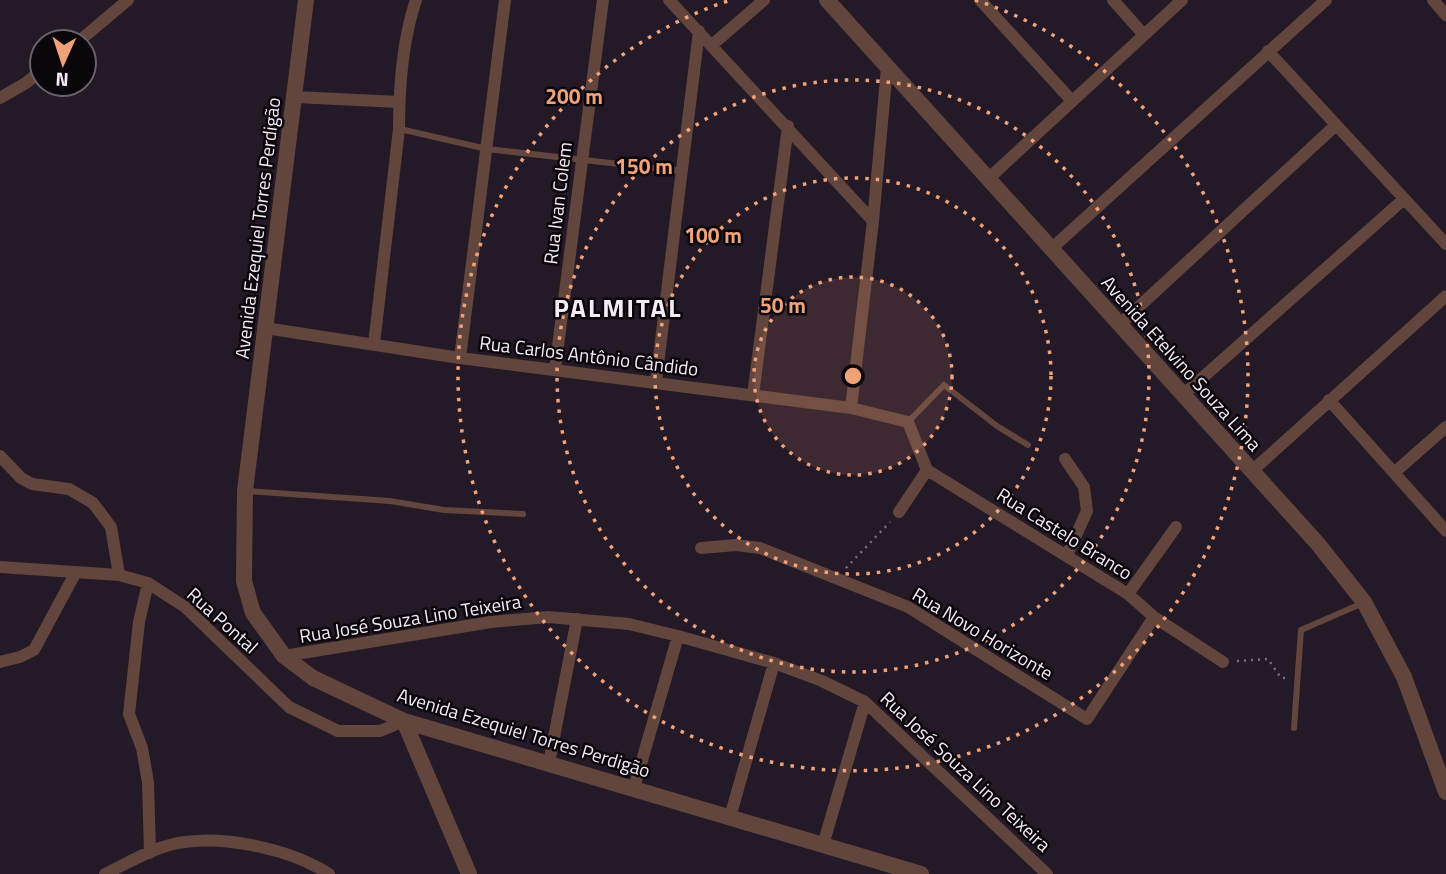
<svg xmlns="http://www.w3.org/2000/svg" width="1446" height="874" font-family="'Titillium Web',sans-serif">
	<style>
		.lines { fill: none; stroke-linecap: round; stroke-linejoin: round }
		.path { stroke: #79707c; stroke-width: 2.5; stroke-dasharray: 2 5; stroke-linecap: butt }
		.service { stroke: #62453c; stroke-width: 6 }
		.minor { stroke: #62453c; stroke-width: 12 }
		.tertiary { stroke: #62453c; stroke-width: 16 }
		.ring { fill: none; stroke: #f0a279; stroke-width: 3.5; stroke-dasharray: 3.5 7 }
		.labels { text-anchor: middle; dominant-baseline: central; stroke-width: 5; stroke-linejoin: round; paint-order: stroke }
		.street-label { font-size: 19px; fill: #f3ecf6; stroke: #0a060c }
		.district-label { font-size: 26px; font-weight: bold; letter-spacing: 2px; fill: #f3ecf6; stroke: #0a060c }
		.centre { fill: #f0a279; stroke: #0a060c; stroke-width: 3.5 }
		.ring-label { font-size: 21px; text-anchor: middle; font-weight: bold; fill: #f0a279; stroke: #0a060c; stroke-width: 5; stroke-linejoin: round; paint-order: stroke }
	</style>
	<rect width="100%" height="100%" fill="#241927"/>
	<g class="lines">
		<path class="path" d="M846 568 890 522
			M1237 661 1268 659 1281 678H1290"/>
		<path class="service" d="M400 129 487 149 681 171
			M908 422 944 385 997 426 1028 445
			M247 491 390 501 444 510 523 514
			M1294 728 1301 630 1363 603"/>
		<path class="minor" d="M669 0 873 221
			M980 0 1072 101
			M1113 0 1144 35
			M1433 0 1446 15
			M78 42 128 0
			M712 45 764 0
			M1268 51 1446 244
			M295 97 399 102
			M0 98 26 83 42 70
			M988 179 1182 0
			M1051 249 1326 0
			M1119 325 1336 125
			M265 328 460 358 851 408 908 422 927 470 1128 594 1154 617 1223 662
			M374 344 399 129C399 86 402 41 416 0
			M460 358 505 0
			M555 369 603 0
			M656 381 699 31
			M753 395 788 126
			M1183 395 1404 199
			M1329 400 1446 531
			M851 408 873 221 887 68
			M0 456 21 478 32 484 69 489 93 503 111 527 119 575
			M1065 459 1084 487 1087 511 1067 555
			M1252 471 1446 296
			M1395 472 1446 427
			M899 512 927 470
			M701 548 736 545 760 548 908 607 1087 719 1154 617
			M0 567 119 575 148 583 185 607 289 707 338 731H380L404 721
			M148 583 139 622 129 714 142 748 148 782 150 853
			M1128 594 1176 527
			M284 656 491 622 548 617 629 624 678 636 774 663 822 681 865 702 1047 874
			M0 662 20 657 34 650 76 572
			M549 763 577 619
			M634 788 678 636
			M730 817 774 663
			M823 845 865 702
			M105 874C130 862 157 845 185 842 229 836 292 850 329 874"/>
		<path class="tertiary" d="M306 0 245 491 244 581 253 613 284 656 313 678 404 721 921 874
			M827 0 1318 544 1364 602 1404 677 1446 792
			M404 721 469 874"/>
	</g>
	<circle cx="853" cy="376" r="99" fill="#f0a279" fill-opacity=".12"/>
	<g class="ring">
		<circle cx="853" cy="376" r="99"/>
		<circle cx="853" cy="376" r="198"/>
		<circle cx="853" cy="376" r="296"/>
		<path d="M975 0A395 395 0 1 1 731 0"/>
	</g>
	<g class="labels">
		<g class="street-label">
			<text transform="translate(557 203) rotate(-83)">Rua Ivan Colem</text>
			<text transform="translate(257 228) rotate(-83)">Avenida Ezequiel Torres Perdigão</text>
			<text transform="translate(589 355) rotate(7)">Rua Carlos Antônio Cândido</text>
			<text transform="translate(1182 363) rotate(48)">Avenida Etelvino Souza Lima</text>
			<text transform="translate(1065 533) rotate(32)">Rua Castelo Branco</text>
			<text transform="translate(410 618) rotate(-9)">Rua José Souza Lino Teixeira</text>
			<text transform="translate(223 620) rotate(42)">Rua Pontal</text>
			<text transform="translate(983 633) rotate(31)">Rua Novo Horizonte</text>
			<text transform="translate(524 732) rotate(17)">Avenida Ezequiel Torres Perdigão</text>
			<text transform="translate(966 771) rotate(43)">Rua José Souza Lino Teixeira</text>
		</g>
		<g class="district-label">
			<text x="618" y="307">PALMITAL</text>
		</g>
	</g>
	<circle cx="853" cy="376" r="10" class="centre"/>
	<g class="ring-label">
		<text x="574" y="104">200 m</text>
		<text x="644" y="174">150 m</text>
		<text x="713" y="243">100 m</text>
		<text x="783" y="313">50 m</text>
	</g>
	<g transform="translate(63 63) rotate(183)"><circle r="33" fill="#0a060c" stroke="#67626a" stroke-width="2"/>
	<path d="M0-5L12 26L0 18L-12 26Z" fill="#f0a279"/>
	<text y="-10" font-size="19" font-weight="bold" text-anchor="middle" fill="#f3ecf6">N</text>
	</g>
</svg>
